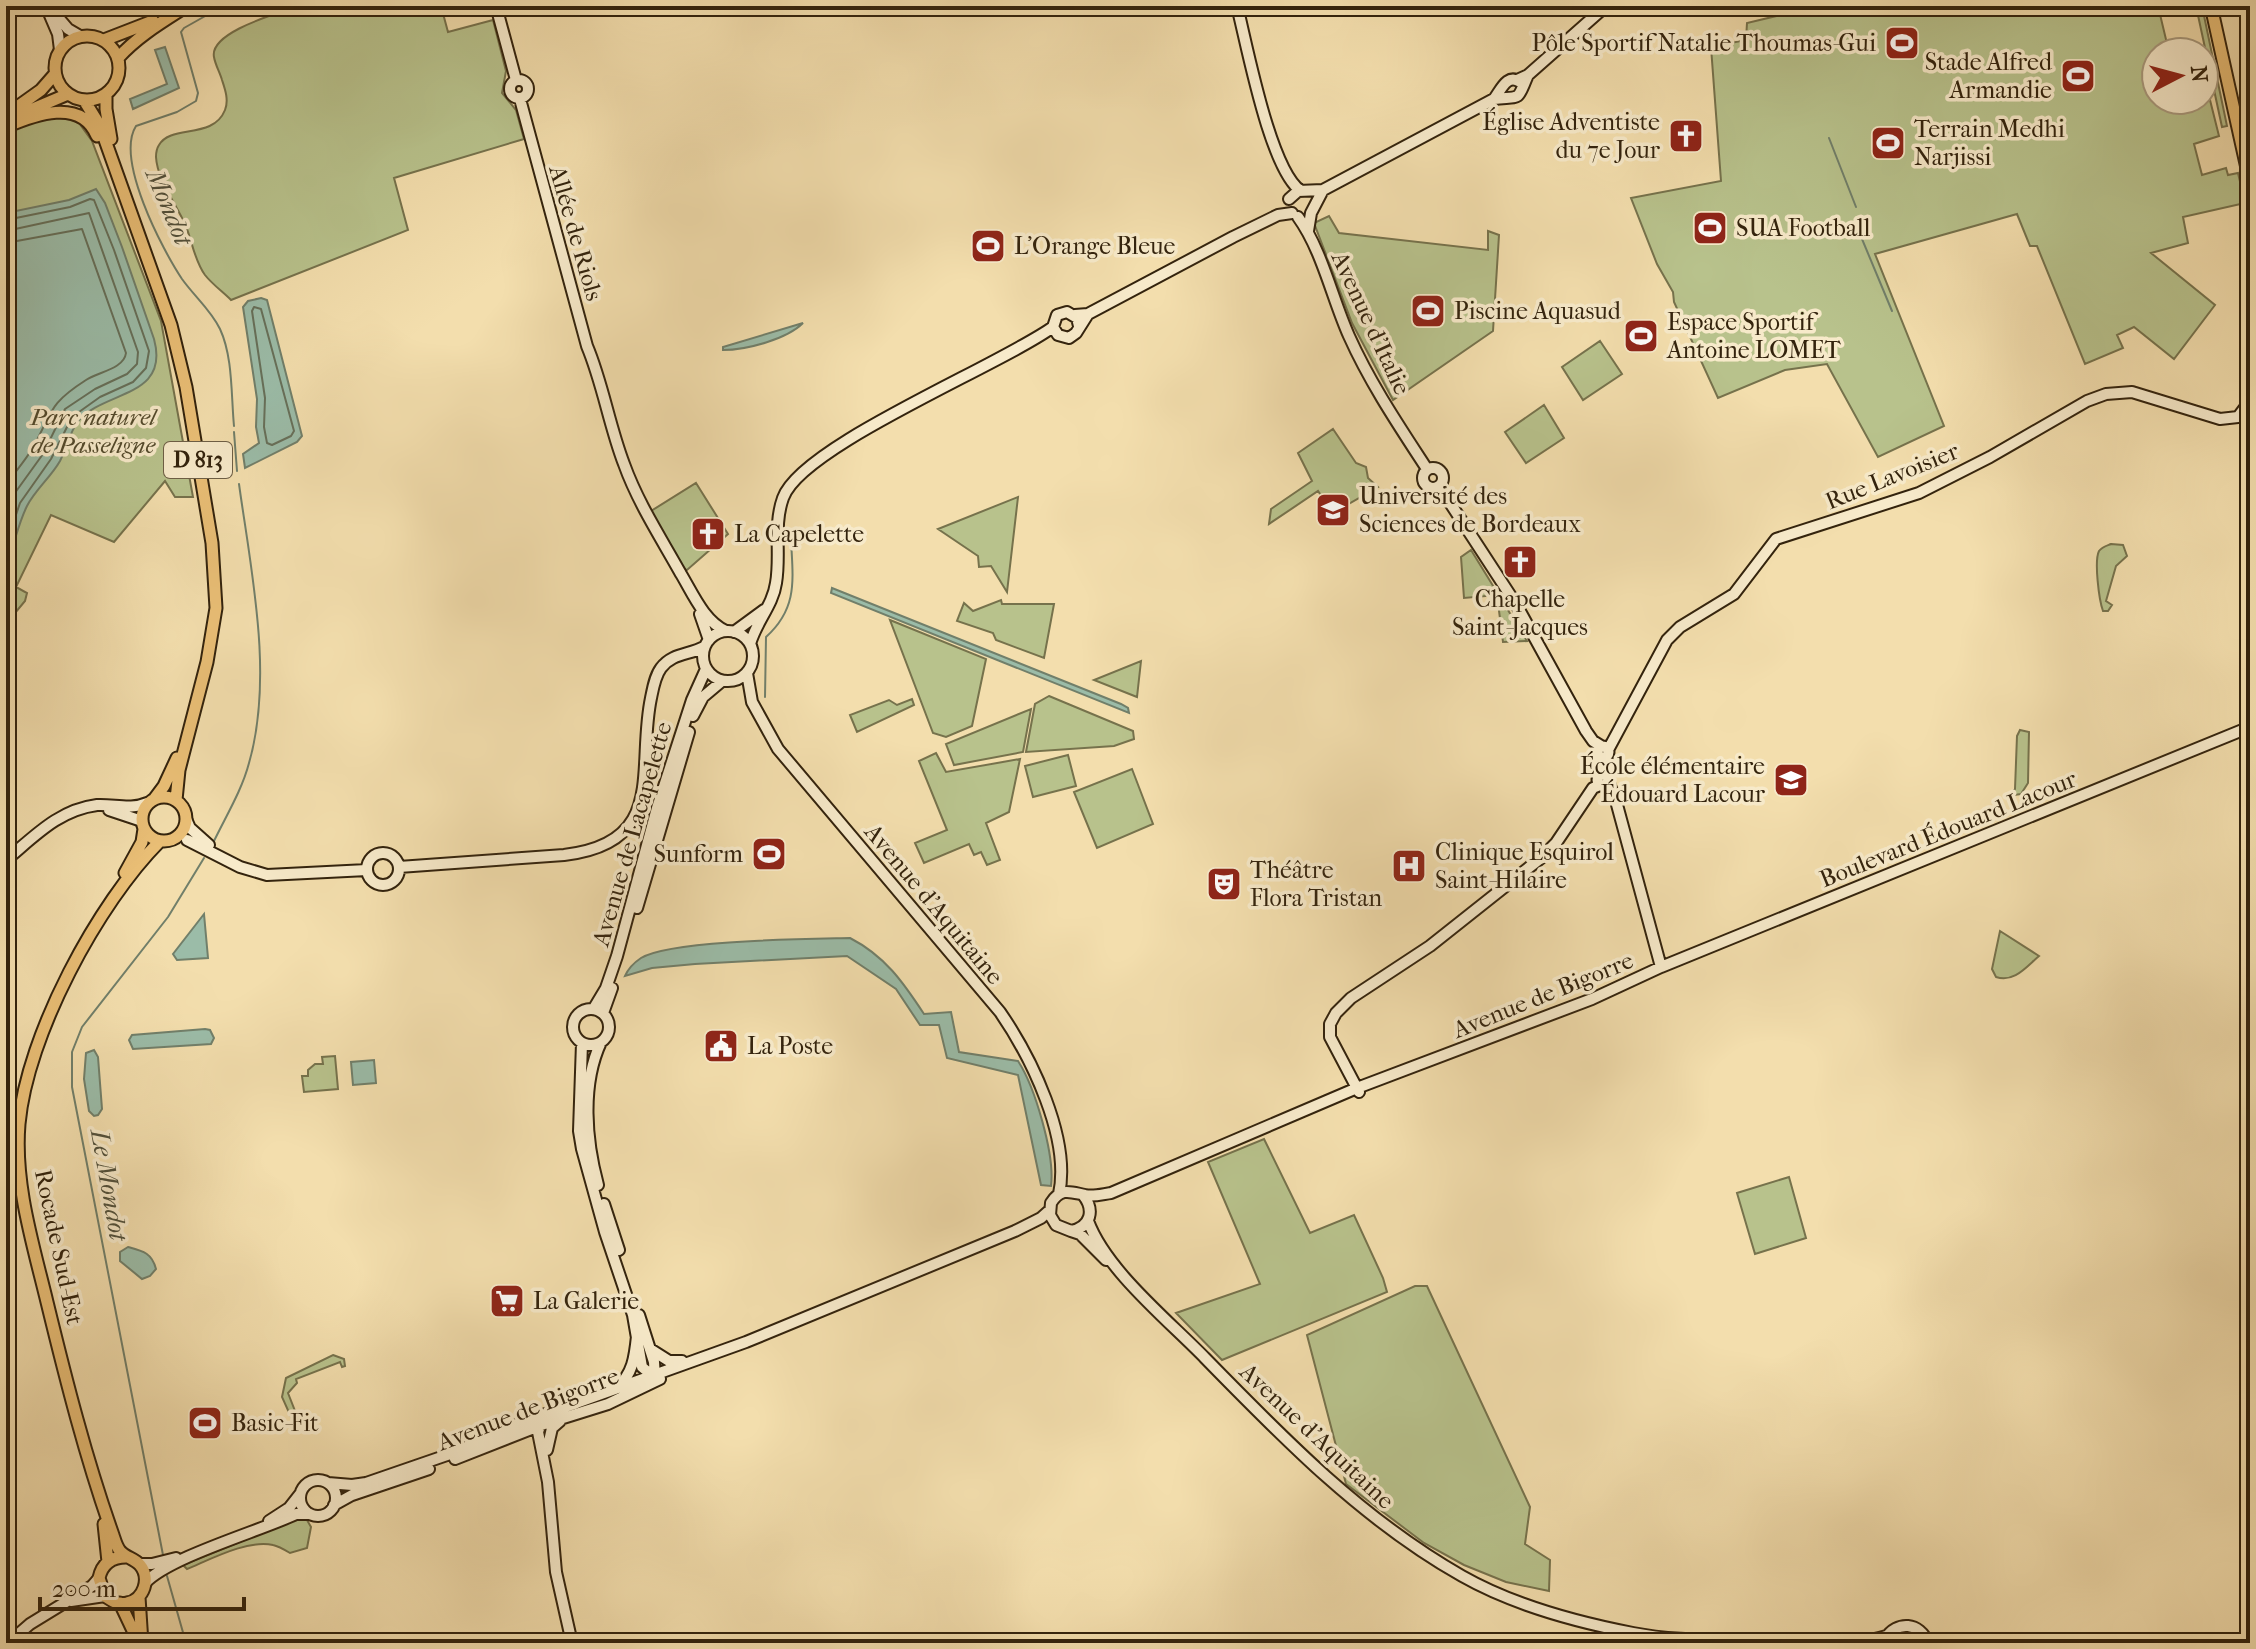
<svg xmlns="http://www.w3.org/2000/svg" width="2256" height="1649" font-family="'IM FELL French Canon',serif">
	<style>
		.green { fill: #b8c28c; stroke: #76724c; stroke-width: 2 }
		.water { fill: #9bbca8; stroke: #717f6a; stroke-width: 2 }
		.lines { fill: none; stroke-linecap: round; stroke-linejoin: round }
		.shore { stroke: #67705a; stroke-width: 2 }
		.stream { stroke: #717f6a; stroke-width: 2 }
		.secondary-casing { stroke: #33230d; stroke-width: 14 }
		.primary-casing { stroke: #33230d; stroke-width: 15 }
		.secondary { stroke: #f7eaca; stroke-width: 10 }
		.primary { stroke: #eabf76; stroke-width: 11 }
		.labels { text-anchor: middle; dominant-baseline: central; stroke-width: 7; stroke-linejoin: round; paint-order: stroke }
		.shield { fill: #f7eaca; stroke: #6e5f46; stroke-width: 2 }
		.shield-label { font-size: 22px; font-weight: bold; fill: #33230d }
		.poi-label { font-size: 24px; fill: #33230d; stroke: #f7eaca; text-anchor: start }
		.street-label { font-size: 24px; fill: #33230d; stroke: #f7eaca }
		.park-label { font-size: 24px; font-style: italic; fill: #544b2d; stroke: #f7eaca }
		.water-label { font-size: 26px; font-style: italic; fill: #52513c; stroke: #f7eaca }
	</style>
	<rect width="100%" height="100%" fill="#f3dead"/>
	<filter id="stains"><feTurbulence type="fractalNoise" baseFrequency=".0025" numOctaves="4"/><feColorMatrix values="0 0 0 0 .2 0 0 0 0 .09 0 0 0 0 .02 0 0 0 .5 -.17"/></filter>
	<radialGradient id="worn" r=".72"><stop offset=".6" stop-color="#630" stop-opacity="0"/><stop offset="1" stop-color="#630" stop-opacity=".3"/></radialGradient>
	<path class="green" d="M298 6H441L448 32 493 20 506 71 502 93 516 110 524 139 394 178 408 230 231 300C223 292 212 284 205 275 194 260 192 240 185 224 176 204 157 179 156 157 156 153 157 148 159 145 171 124 213 140 225 110 229 100 225 89 222 80 220 73 215 64 214 57 209 32 279 13 298 6Z
		M1791 6H2158L2169 52H2156V100H2204V97L2209 96 2219 136 2194 144 2202 175 2226 168 2228 175 2238 173 2245 203 2183 217 2188 243 2151 253 2215 305 2174 359 2134 327 2117 335 2123 348 2085 364 2037 246H2030L2017 214 1875 254 1944 426 1878 457 1827 364 1785 370 1718 398 1674 302 1673 292 1657 264 1631 198 1721 181 1711 47 1746 40 1747 23 1789 13Z
		M2196 6H2202L2227 126 2222 127Z
		M60 114 79 123 92 141 161 321 193 497H175L165 481 114 542 51 515 16 587 27 593 25 601 6 624V133L40 118Z
		M1329 216 1339 233 1488 250V231L1499 235 1493 331 1393 400 1352 323 1314 223Z
		M1600 341 1622 374 1583 400 1562 367Z
		M1544 405 1564 438 1526 463 1505 432Z
		M1333 429 1356 463 1366 467 1368 478 1378 487 1333 513 1318 491 1269 524 1271 509 1312 481 1298 453Z
		M696 483 728 534 687 570 683 569 651 511Z
		M1018 497 1007 592 991 566 979 567 978 556 938 529Z
		M2111 544 2123 545 2127 556 2116 566 2106 601 2112 605 2108 611H2103C2099 600 2094 561 2099 551 2102 547 2106 546 2111 544Z
		M1471 550 1527 641 1503 642 1497 595 1464 598 1461 557Z
		M1001 600 1002 604H1054L1044 658 996 640 993 633 957 621 964 603 973 611Z
		M890 620 986 659 972 726 946 737 933 733Z
		M1141 661 1137 697 1094 680Z
		M1049 696 1133 731 1134 739 1114 746 1026 752 1035 704Z
		M912 699 914 705 857 732 850 715 889 700 897 705Z
		M1031 709 1023 752 954 765 946 744Z
		M2020 730 2029 732 2028 783 2021 794 2014 795 2012 793 2015 789 2017 736Z
		M936 753 946 772 1020 759 1009 812 986 823 1000 860 987 865 981 852 974 855 969 844 924 863 915 843 947 830 919 761Z
		M1068 755 1076 786 1033 797 1025 766Z
		M1132 769 1153 824 1097 848 1074 792Z
		M2000 931 2039 956C2026 967 2014 983 1996 977L1992 969Z
		M335 1056 338 1089 304 1092 302 1076H308V1070L315 1064H323L322 1057Z
		M1264 1139 1310 1233 1354 1215 1383 1278 1387 1292 1222 1360 1176 1313 1260 1284 1208 1162Z
		M1789 1177 1806 1238 1755 1254 1737 1193Z
		M1415 1286H1427L1530 1507 1525 1544 1550 1560 1549 1591 1506 1582 1464 1565 1424 1543 1346 1484 1307 1335Z
		M333 1355 344 1359 345 1366 342 1367 340 1362 296 1379 297 1383 288 1393 299 1421H303L301 1425 295 1426 282 1397 286 1378Z
		M299 1518 307 1520 311 1527 307 1548 290 1553C285 1550 278 1546 273 1545 248 1539 209 1560 187 1569L183 1565Z"/>
	<path class="water" d="M165 47 179 88 133 109 130 99 167 84 155 50Z
		M96 189 105 203 122 247 154 339C170 398 105 390 78 421 70 432 66 449 60 461 51 477 35 490 27 506 18 524 14 546 6 565V213L69 200Z
		M261 298 267 300 302 436 297 442 245 468 243 454 259 443 256 427 257 399 243 307 248 301Z
		M803 323C787 339 747 350 723 350V347Z
		M832 588 1121 704 1128 708 1129 713 831 593Z
		M204 914 208 958 177 960 173 954Z
		M850 938C885 956 903 982 924 1014L951 1012 959 1052 1018 1061C1035 1087 1055 1155 1051 1186L1041 1185 1018 1075 947 1058 939 1025H920L896 989 847 956 695 964 652 968 625 976C628 969 635 962 641 958 670 940 810 939 850 938Z
		M205 1029 210 1030 214 1038 211 1044 133 1049 129 1040 132 1035Z
		M94 1050 98 1057 102 1109 98 1115 94 1116 89 1111 84 1079 86 1053Z
		M374 1060 376 1083 353 1085 351 1062Z
		M128 1247C143 1251 152 1253 156 1269L150 1276 142 1279 120 1261V1252Z"/>
	<g class="lines">
		<path class="shore" d="M6 220 70 207 90 199 94 200 114 250 149 351 146 368 133 382 100 397 72 417 51 459 20 503 6 544
			M6 231 89 213 138 352 137 364 127 374 95 389 65 409 43 454 12 497 6 515
			M6 243 82 229 126 353C124 369 98 372 86 380 47 405 53 412 32 449 25 461 14 473 6 485
			M254 307 261 309 294 431 291 436 272 445 267 443 264 427 265 398 252 311Z"/>
		<path class="stream" d="M223 6 184 28 181 32 198 93 196 101 177 112 136 126C115 159 162 249 182 279 194 296 211 310 220 329 233 357 231 395 234 426
			M1829 138 1856 207
			M1857 227 1892 311
			M234 432 237 471
			M765 697 766 637C798 608 793 580 791 540
			M214 841C226 816 242 790 249 763 274 676 251 571 239 484
			M163 1555 72 1087V1052L82 1027 168 917 204 858
			M167 1576 186 1643"/>
		<g class="secondary-casing">
			<path id="secondary" d="M46 6 58 34 60 50
				M496 6 516 80
				M1237 6C1247 45 1270 170 1301 191
				M50 8 68 29 80 36
				M510 89a9 9 0 1 1 18 0a9 9 0 1 1-18 0Z
				M1517 80 1528 75 1606 6
				M520 99 587 346C603 384 609 425 624 464 638 503 661 538 681 574 693 594 704 621 726 631
				M1494 99C1501 90 1507 73 1520 82
				M1289 199 1298 191 1323 190 1494 99C1523 96 1516 102 1528 75
				M1298 217C1322 250 1332 298 1349 336 1370 383 1399 426 1427 469
				M1308 231 1311 213 1323 190
				M1075 315 1088 314 1233 237 1278 215 1292 213
				M1079 326 1077 318 1067 312 1057 315 1053 327 1058 335 1069 338 1076 333 1088 314
				M1423 478a10 10 0 1 1 20 0a10 10 0 1 1-20 0Z
				M1439 486 1516 604 1586 731 1593 741 1601 746
				M700 614 709 640
				M703 656a25 25 0 1 1 50 0a25 25 0 1 1-50 0Z
				M734 632 764 610
				M750 644C756 622 773 605 776 583 781 555 773 526 783 498 801 446 999 366 1053 327
				M747 673 752 702 778 749 1000 1012C1031 1057 1071 1138 1059 1194
				M693 716 703 697 722 681
				M1597.5 752a5.5 5.5 0 1 1 11 0a5.5 5.5 0 1 1-11 0Z
				M1608 750 1667 640 1680 627 1734 594 1776 539 1919 493 1990 457 2087 401 2106 394 2132 392 2220 419 2238 417 2250 401
				M1597.5 780a5.5 5.5 0 1 1 11 0a5.5 5.5 0 1 1-11 0Z
				M1608 781 1616 801 1661 967
				M109 810 142 821
				M186 819 190 828 209 845
				M187 840 240 867 267 875 367 870
				M367 869a16 16 0 1 1 32 0a16 16 0 1 1-32 0Z
				M6 860C34 837 58 810 97 805 114 804 131 810 147 803
				M399 867 564 855C668 843 636 769 651 698 653 688 655 676 661 668 672 653 689 655 704 647
				M637 908 689 732
				M594 1008 606 988 617 956 657 808 692 700 706 669
				M573 1027a18 18 0 1 1 36 0a18 18 0 1 1-36 0Z
				M603 1013 612 988
				M582 1043 579 1131 582 1149 605 1232 633 1315 642 1367 654 1377
				M1359 1092 1330 1037V1024L1336 1013 1351 998 1430 946 1541 858 1556 843 1593 788 1600 785
				M598 1185C586 1141 581 1085 601 1042
				M1083 1195C1095 1210 1091 1227 1071 1231L1056 1225 1050 1215 1051 1203C1061 1187 1070 1192 1085 1195 1093 1197 1103 1194 1111 1193L1357 1088 1592 999 1661 967 2250 727
				M604 1204 619 1250
				M1088 1221C1106 1270 1168 1320 1205 1358 1284 1439 1363 1520 1462 1576 1513 1605 1576 1622 1633 1633 1669 1640 1706 1640 1742 1641 1778 1643 1854 1647 1886 1636
				M1071 1231 1080 1234 1106 1260
				M639 1315 654 1362 655 1378
				M650 1349 669 1361H682
				M616 1388C633 1375 635 1356 637 1336
				M541 1423 538 1432 548 1482 556 1572 572 1643
				M547 1450 552 1428 560 1421
				M455 1459 544 1424 608 1404 660 1379
				M300 1498a18 18 0 1 1 36 0a18 18 0 1 1-36 0Z
				M328 1483 352 1485 366 1483 453 1453 512 1426 746 1342 1015 1231 1041 1218 1050 1210
				M334 1505 352 1495 429 1469
				M269 1521 289 1508 300 1494
				M139 1564H152L176 1558
				M145 1583C169 1557 260 1531 296 1514H310
				M71 1601 105 1596
				M1885 1639C1897 1620 1920 1622 1928 1643
				M8 1643 30 1624 92 1586 99 1578"/>
		</g>
		<g class="primary-casing">
			<path id="primary" d="M2211 6 2250 182
				M55 68a32 32 0 1 1 64 0a32 32 0 1 1-64 0Z
				M104 40 153 21
				M118 58C138 36 162 22 187 6
				M106 94V109L111 139
				M84 100 100 126 171 325 186 387 212 543 216 608 207 662 179 770 176 800
				M21 114 68 94
				M6 115 41 90 55 74
				M6 127C34 115 81 97 97 136
				M142 819a22 22 0 1 1 44 0a22 22 0 1 1-44 0Z
				M155 798 164 786 177 758
				M125 873 142 842 144 829
				M104 1524 108 1562
				M126 1557C111 1557 102 1564 99 1578L105 1596C112 1601 118 1605 127 1603 144 1600 151 1578 140 1565 134 1558 126 1558 120 1551 116 1546 115 1541 113 1535 86 1459 66 1380 47 1302 33 1244 14 1184 19 1124 27 1035 98 903 160 841
				M139 1597 142 1643
				M120 1603 137 1639"/>
		</g>
		<use href="#secondary" class="secondary"/>
		<use href="#primary" class="primary"/>
	</g>
	<defs>
		<g id="stadium-square" transform="scale(1.8)"><rect x="-9" y="-9" width="18" height="18" rx="4" fill="#8f2418" stroke="#f7eaca"/><path d="M0-5a6.5 5 0 1 0 0 10a6.5 5 0 1 0 0-10ZM-3.5-1.8h7v3.6h-7Z" fill="#fff"/></g>
		<g id="church-square" transform="scale(1.8)"><rect x="-9" y="-9" width="18" height="18" rx="4" fill="#8f2418" stroke="#f7eaca"/><path d="M-1.2-6h2.4v3.5h3.3v2.4h-3.3V6h-2.4V-.1h-3.3v-2.4h3.3Z" fill="#fff"/></g>
		<g id="university-square" transform="scale(1.8)"><rect x="-9" y="-9" width="18" height="18" rx="4" fill="#8f2418" stroke="#f7eaca"/><path d="M0-5L7-2L0 1L-7-2ZM-4 1L0 2.5L4 1V4Q0 6-4 4Z" fill="#fff"/></g>
		<g id="school-square" transform="scale(1.8)"><rect x="-9" y="-9" width="18" height="18" rx="4" fill="#8f2418" stroke="#f7eaca"/><path d="M0-5L7-2L0 1L-7-2ZM-4 1L0 2.5L4 1V4Q0 6-4 4Z" fill="#fff"/></g>
		<g id="hospital-square" transform="scale(1.8)"><rect x="-9" y="-9" width="18" height="18" rx="4" fill="#8f2418" stroke="#f7eaca"/><path d="M-5-5h3v3.5h4V-5h3V5h-3V1.5h-4V5h-3Z" fill="#fff"/></g>
		<g id="theatre-square" transform="scale(1.8)"><rect x="-9" y="-9" width="18" height="18" rx="4" fill="#8f2418" stroke="#f7eaca"/><path d="M-5-5.5Q0-4 5-5.5V0Q5 5 0 6Q-5 5-5 0ZM-3.3-2.5H-1v1.5H-3.3ZM1-2.5H3.3v1.5H1ZM-2.8 1Q0 5.5 2.8 1Z" fill="#fff"/></g>
		<g id="civic-square" transform="scale(1.8)"><rect x="-9" y="-9" width="18" height="18" rx="4" fill="#8f2418" stroke="#f7eaca"/><path d="M-.6-6.5H3V-4.5H.6V-3L4-1V1h2V6H-6V1h2V-1L-.6-3ZM-1.2 2.5V6h2.4V2.5Z" fill="#fff"/></g>
		<g id="supermarket-square" transform="scale(1.8)"><rect x="-9" y="-9" width="18" height="18" rx="4" fill="#8f2418" stroke="#f7eaca"/><path d="M-6-5.5h2.5l.6 2H6L4.5 2H-2.5L-4.4-4H-6ZM-1.5 3.2a1.3 1.3 0 1 0 .1 0ZM3 3.2a1.3 1.3 0 1 0 .1 0Z" fill="#fff"/></g>
	</defs>
	<g fill-rule="evenodd">
		<use href="#stadium-square" x="1902" y="43"/>
		<use href="#stadium-square" x="2078" y="76"/>
		<use href="#church-square" x="1686" y="136"/>
		<use href="#stadium-square" x="1888" y="143"/>
		<use href="#stadium-square" x="1710" y="228"/>
		<use href="#stadium-square" x="988" y="246"/>
		<use href="#stadium-square" x="1428" y="311"/>
		<use href="#stadium-square" x="1641" y="336"/>
		<use href="#university-square" x="1333" y="510"/>
		<use href="#church-square" x="708" y="534"/>
		<use href="#church-square" x="1520" y="562"/>
		<use href="#school-square" x="1791" y="780"/>
		<use href="#stadium-square" x="769" y="854"/>
		<use href="#hospital-square" x="1409" y="866"/>
		<use href="#theatre-square" x="1224" y="884"/>
		<use href="#civic-square" x="721" y="1046"/>
		<use href="#supermarket-square" x="507" y="1301"/>
		<use href="#stadium-square" x="205" y="1423"/>
	</g>
	<g class="labels">
		<rect class="shield" x="164" y="442" width="68" height="36" rx="6"/>
		<g class="shield-label">
			<text x="198" y="460">D 813</text>
		</g>
		<g class="poi-label">
			<text x="1876" y="43" text-anchor="end">Pôle Sportif Natalie Thoumas-Gui</text>
			<text x="2052" y="62" text-anchor="end">Stade Alfred<tspan x="2052" dy="28">Armandie</tspan></text>
			<text x="1660" y="122" text-anchor="end">Église Adventiste<tspan x="1660" dy="28">du 7e Jour</tspan></text>
			<text x="1914" y="129">Terrain Medhi<tspan x="1914" dy="28">Narjissi</tspan></text>
			<text x="1736" y="228">SUA Football</text>
			<text x="1014" y="246">L'Orange Bleue</text>
			<text x="1454" y="311">Piscine Aquasud</text>
			<text x="1667" y="322">Espace Sportif<tspan x="1667" dy="28">Antoine LOMET</tspan></text>
			<text x="1359" y="496">Université des<tspan x="1359" dy="28">Sciences de Bordeaux</tspan></text>
			<text x="734" y="534">La Capelette</text>
			<text x="1520" y="599" text-anchor="middle">Chapelle<tspan x="1520" dy="28">Saint-Jacques</tspan></text>
			<text x="1765" y="766" text-anchor="end">École élémentaire<tspan x="1765" dy="28">Édouard Lacour</tspan></text>
			<text x="1435" y="852">Clinique Esquirol<tspan x="1435" dy="28">Saint-Hilaire</tspan></text>
			<text x="743" y="854" text-anchor="end">Sunform</text>
			<text x="1250" y="870">Théâtre<tspan x="1250" dy="28">Flora Tristan</tspan></text>
			<text x="747" y="1046">La Poste</text>
			<text x="533" y="1301">La Galerie</text>
			<text x="231" y="1423">Basic-Fit</text>
		</g>
		<g class="street-label">
			<text transform="translate(576 233) rotate(74)">Allée de Riols</text>
			<text transform="translate(1371 323) rotate(65)">Avenue d'Italie</text>
			<text transform="translate(1892 476) rotate(-22)">Rue Lavoisier</text>
			<text transform="translate(1948 829) rotate(-22)">Boulevard Édouard Lacour</text>
			<text transform="translate(632 834) rotate(-74)">Avenue de Lacapelette</text>
			<text transform="translate(934 904) rotate(50)">Avenue d'Aquitaine</text>
			<text transform="translate(1543 995) rotate(-22)">Avenue de Bigorre</text>
			<text transform="translate(59 1247) rotate(78)">Rocade Sud-Est</text>
			<text transform="translate(528 1409) rotate(-21)">Avenue de Bigorre</text>
			<text transform="translate(1317 1436) rotate(43)">Avenue d'Aquitaine</text>
		</g>
		<g class="park-label">
			<text x="93" y="417">Parc naturel<tspan x="93" dy="28">de Passeligne</tspan></text>
		</g>
		<g class="water-label">
			<text transform="translate(169 207) rotate(67)">Mondot</text>
			<text transform="translate(109 1185) rotate(80)">Le Mondot</text>
		</g>
	</g>
	<rect width="2256" height="1649" fill="none" stroke="#f3dead" stroke-width="32"/>
	<rect x="8" y="8" width="2240" height="1633" fill="none" stroke="#33230d" stroke-width="4"/>
	<rect x="16" y="16" width="2224" height="1617" fill="none" stroke="#33230d" stroke-width="2"/>
	<g transform="translate(2180 76) rotate(84)"><circle r="38" fill="#f7eaca" stroke="#a99a7e" stroke-width="2"/>
	<path d="M0-6L14 30L0 20L-14 30Z" fill="#8f2418"/>
	<text y="-12" font-size="22" font-weight="bold" text-anchor="middle" fill="#33230d">N</text>
	</g>
	<path d="M40 1597v12h204v-12" fill="none" stroke="#33230d" stroke-width="4"/>
	<text x="52" y="1597" font-size="24" fill="#33230d" stroke="#f7eaca" stroke-width="6" paint-order="stroke">200 m</text>
	<rect width="100%" height="100%" filter="url(#stains)"/>
	<rect width="100%" height="100%" fill="url(#worn)"/>
</svg>
